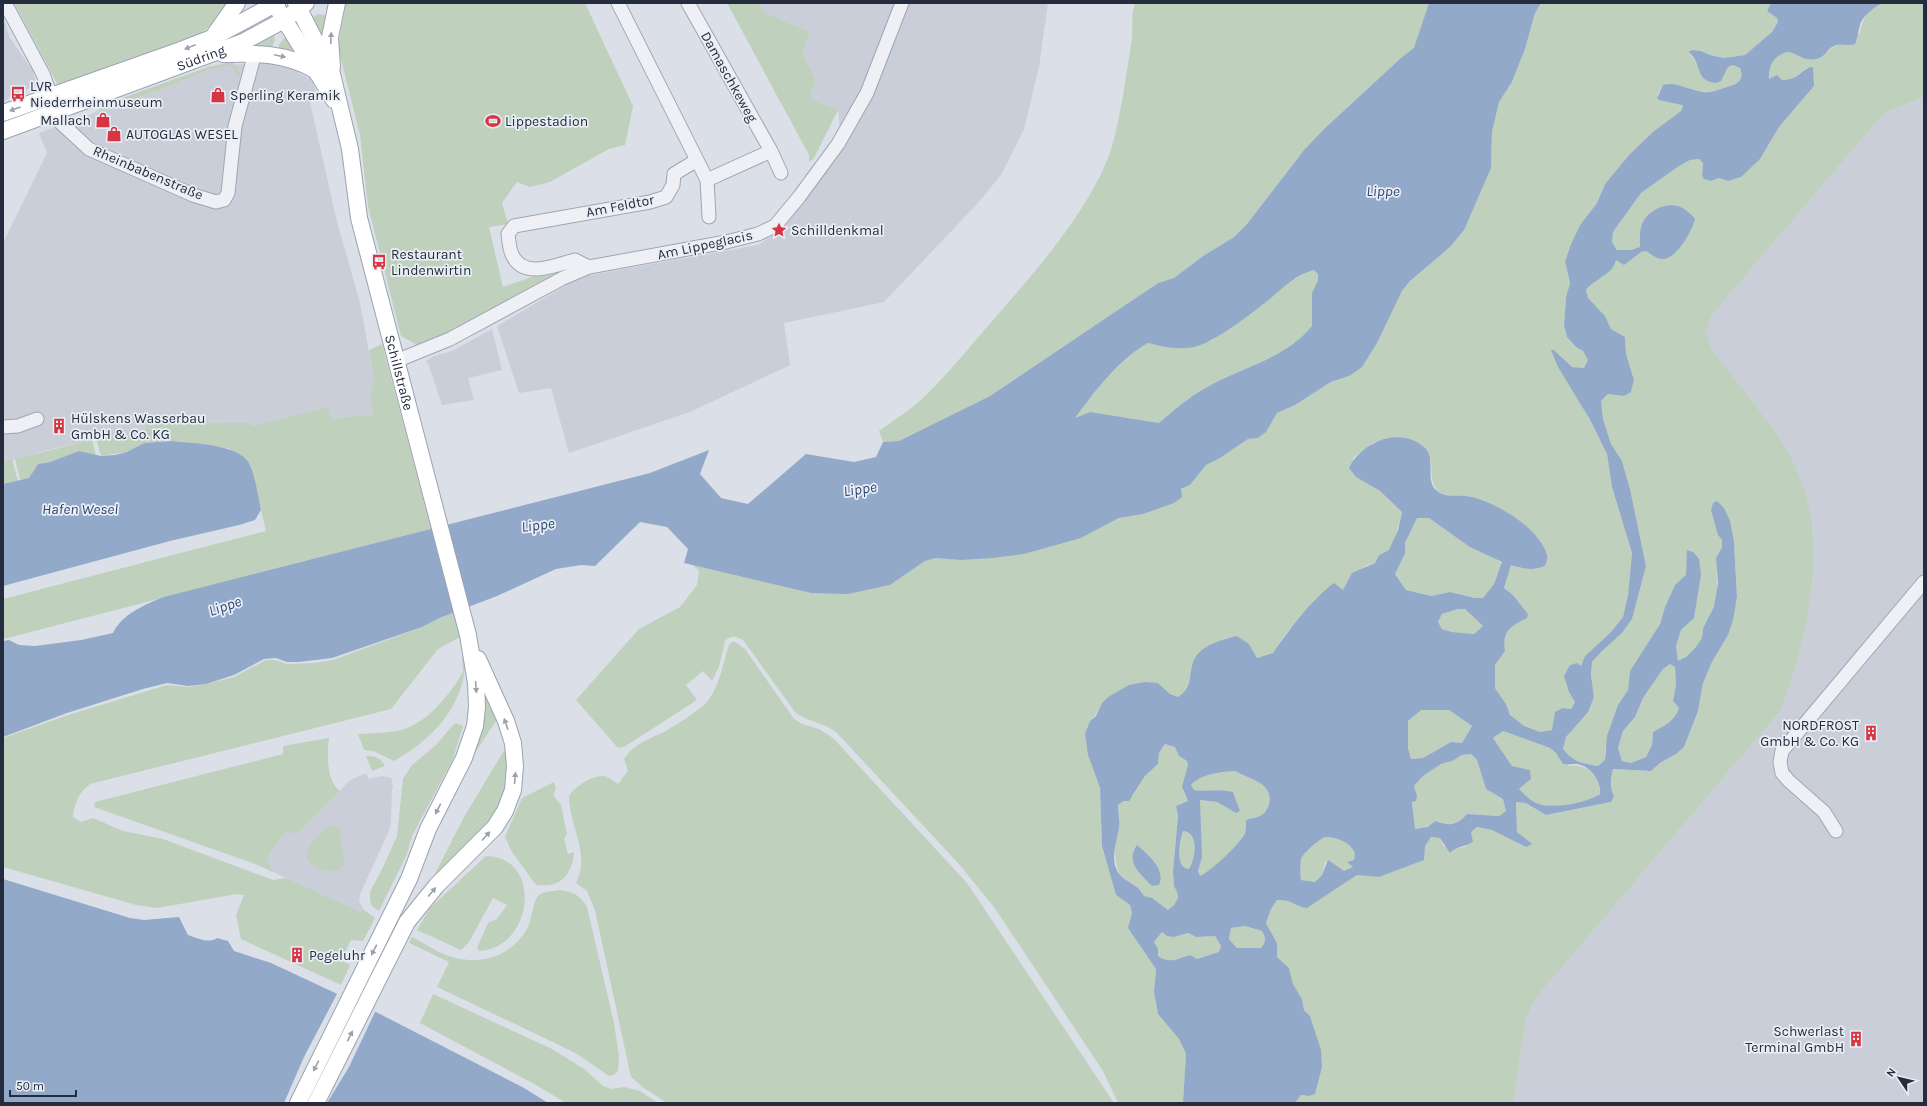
<svg xmlns="http://www.w3.org/2000/svg" width="1927" height="1106" font-family="Karla,sans-serif">
	<style>
		.built { fill: #c9ced9 }
		.green { fill: #bfd1bc }
		.water { fill: #93a9ca; fill-rule: evenodd }
		.pier { fill: #dbdfe7 }
		.lines { fill: none; stroke-linecap: round; stroke-linejoin: round }
		.minor-casing { stroke: #a0a6b1; stroke-width: 15 }
		.major-casing { stroke: #9aa2b3; stroke-width: 18 }
		.minor { stroke: #eef0f5; stroke-width: 13 }
		.major { stroke: #fff; stroke-width: 16 }
		.oneway { fill: #9ca0a8 }
		.labels { text-anchor: middle; dominant-baseline: central; stroke-width: 3.5; stroke-linejoin: round; paint-order: stroke }
		.street-label { font-size: 14px; fill: #242c3e; stroke: #eaeef5 }
		.poi-label { font-size: 14px; fill: #242c3e; stroke: #eaeef5; text-anchor: start }
		.water-label { font-size: 15px; font-style: italic; fill: #2c4774; stroke: #eaeef5 }
	</style>
	<rect width="100%" height="100%" fill="#dbdfe7"/>
	<path class="built" d="M760 3H1048L1039 67 1024 129 1001 175 977 204 884 302 784 323 790 365 690 412 569 453 551 388 519 393 497 326 580 277 758 245 780 231 842 149 838 110 811 99 810 96 816 80 802 53 810 32 765 13Z
		M3 18 10 38 33 71 37 85 16 94 3 102Z
		M270 63 291 68 308 78H310L315 88 316 98 310 102 337 222 360 303 374 379 370 395 373 414 331 419 328 407 252 426 251 423 144 422 147 434 109 439V436L44 451 3 463V243L47 153 39 133 165 88 208 70 228 65Z
		M1924 97V1103H1513L1526 1019 1536 998 1781 710 1807 621 1814 567 1812 518 1805 491 1793 461 1777 433 1711 348 1706 332 1711 316 1879 119 1889 111Z
		M492 329 502 370 468 378 474 400 442 405 429 366 426 361 434 356 452 351Z
		M366 773 369 779 381 776 389 777 392 779 393 789H392L391 820 389 831 360 894 359 901 364 910 360 913 273 872 267 858 282 836 289 831 301 830 349 781Z"/>
	<path class="green" d="M14 3H230L212 24 200 34 58 85Z
		M346 3H585L633 106 625 145 609 149 550 182 530 187 517 182 502 203 508 224 489 227 503 287 575 262 579 268 437 340 417 345 401 336 368 206 360 135 338 47Z
		M727 3H760L765 13 810 32 802 53 816 80 810 96 811 99 838 110 814 158 809 162V155Z
		M1135 3H1429L1415 48 1401 58 1324 129 1304 150 1247 224 1234 237 1203 256 1174 278 1158 283 990 396 899 441 883 442 879 431C894 420 911 410 925 396 947 375 967 350 987 327 1031 276 1092 210 1112 146 1122 111 1126 74 1132 39 1133 26 1131 15 1135 3Z
		M1541 3H1771L1767 11 1777 18 1778 22 1772 32 1745 55 1724 58 1710 55 1701 51 1692 50 1688 52 1696 61 1701 76 1718 83 1721 80 1728 67 1733 65 1740 68C1746 84 1732 85 1721 89 1715 91 1710 92 1703 92 1690 91 1676 87 1663 85L1657 95 1682 105 1683 107 1681 112 1629 155 1605 184 1597 203 1580 225 1571 244 1565 260 1570 283 1566 297 1564 326 1567 337 1576 347 1583 351 1588 360 1584 368 1572 367 1554 350 1607 454 1612 487 1632 553 1628 595 1623 617 1611 632 1585 656 1575 702 1571 709 1563 708 1555 721 1552 730 1540 732 1523 726 1510 715 1506 704 1495 688V665L1505 651C1502 630 1512 625 1528 614L1513 595 1504 588 1511 565C1524 569 1533 571 1545 566L1470 496C1436 496 1432 495 1431 461L1374 442 1353 458 1356 477 1380 491 1402 512 1394 541 1389 550 1379 555 1375 563 1365 566 1343 590 1302 616 1287 632 1273 653 1257 658 1249 644 1237 636 1225 639 1192 666C1190 679 1190 689 1178 697L1170 694 1158 683C1140 687 1115 687 1103 703 1098 709 1097 715 1090 721L1088 755 1100 788 1102 846 1116 895 1130 905 1132 913 1129 928 1156 969 1154 992 1158 1014 1179 1039 1186 1054 1183 1103H1118L1103 1071 994 907 958 863 836 732C823 722 807 722 795 712L743 640C737 636 730 635 725 641L719 667 712 681 703 671 686 685 697 700 624 747 618 748 576 700 639 629 680 607 697 585 699 571 693 565 811 593 883 587 890 585 925 561 936 558 960 560 1053 545 1081 538 1119 518 1143 514 1180 492 1184 487 1190 485 1206 465 1220 458 1248 439 1258 438 1266 432 1277 413 1295 405 1331 382 1349 376 1377 343 1402 291 1410 281 1432 262 1492 154V132L1499 102 1512 82 1525 49 1535 13Z
		M1883 3H1924V97L1889 111 1879 119 1711 316 1706 332 1711 348 1777 433 1793 461 1805 491 1812 518 1814 567 1807 621 1795 668 1781 710 1536 998 1526 1019 1513 1103H1295L1301 1095 1309 1096 1315 1034 1313 1026 1310 1016 1304 1010 1302 999 1293 984 1289 968 1277 957V943L1266 923 1271 909 1277 900H1288L1298 906 1307 908 1357 875 1379 877 1423 860 1425 846 1431 837 1440 838 1444 846 1454 848 1465 847 1471 832 1476 827 1492 830 1526 847 1517 832 1516 802 1526 803 1546 815 1611 802V780L1613 769 1651 771 1660 763 1676 754 1684 747 1698 711 1703 683 1712 662 1728 635 1737 597 1734 542 1718 535C1728 546 1717 549 1717 560 1716 577 1719 593 1714 609 1711 616 1705 622 1703 628 1702 631 1703 635 1702 638 1698 648 1687 657 1678 662L1676 646 1681 630 1694 618 1697 596 1688 550 1687 575 1675 585 1665 607 1660 624 1630 671 1628 690 1618 705 1605 749V760L1598 766C1581 763 1574 762 1563 749L1566 737 1594 697 1591 675 1592 662 1602 651 1622 633 1632 619 1646 566 1630 489 1622 461 1611 444 1603 419 1601 401 1608 394 1624 396 1631 392 1634 380 1626 354 1625 337 1611 329 1605 316 1588 298 1586 290 1592 282 1603 277 1616 260C1635 261 1632 253 1646 251 1652 255 1656 259 1664 258 1679 256 1691 232 1695 219L1640 232V247L1631 250H1617L1612 242 1613 232 1641 193 1679 166 1690 160 1699 159 1703 163 1702 175 1711 181 1719 178 1728 181 1760 159 1779 127 1814 86 1807 67 1792 80 1769 79C1768 66 1774 56 1787 52 1797 53 1807 61 1818 59 1828 56 1830 44 1842 45L1860 33C1861 20 1870 8 1883 3Z
		M318 14 330 16 327 48 310 19Z
		M274 35 275 40 271 50 246 47Z
		M287 36 302 58 277 51 280 43Z
		M226 63H234L241 76 239 77 231 65 208 70 165 88 91 114 120 99 208 67Z
		M1314 270 1318 274V280L1312 293V326C1286 358 1243 367 1209 386 1190 396 1175 409 1159 423L1090 412 1075 418C1096 390 1118 360 1148 343L1163 347 1211 341 1262 305 1287 284 1307 272Z
		M382 344 431 529 3 639V599L266 531 251 466 228 448 172 441 144 443 127 452 101 456 96 439 109 436V438L147 434 144 422 251 423 252 426 328 407 331 419 373 414 370 395 374 379 369 350Z
		M92 440 96 456 79 451 50 462 38 464 29 478 20 480 15 459Z
		M12 459 18 481 3 484V463Z
		M1417 518H1429L1502 563 1494 584 1483 598H1475L1450 592 1431 596 1406 590 1395 574 1405 554V543Z
		M1458 609H1465L1483 626 1474 634 1452 632 1442 629 1438 622 1442 614Z
		M453 612 460 637 438 649 391 709 90 784C79 792 74 804 73 817L81 822 93 818 123 831 163 839 273 880 286 878 360 912 364 910 375 918 363 941 351 940 341 960 350 965 341 985 241 939 236 915 244 895 237 894 157 908 136 905 3 867V738L68 715 167 685 189 687 206 684 234 677 266 660H275L287 664 313 663 333 660 422 627Z
		M732 642H735L745 649 794 719 802 724 819 729 833 738 967 883 1114 1103H667L644 1088 631 1077 595 910 587 891 576 883C591 853 569 827 569 796 574 787 593 775 604 776 609 777 614 781 618 784L628 771 624 759C633 744 649 739 664 732 675 726 698 711 707 702 719 688 723 663 729 645Z
		M465 656C467 704 433 739 394 761L373 751 364 750 358 734C370 733 391 733 401 730 429 722 449 695 463 672L462 657Z
		M1670 664 1675 667 1676 685 1673 701 1679 708C1675 721 1664 726 1653 732L1652 745 1646 757 1631 763 1622 761 1618 748 1623 731 1635 717 1643 698 1663 669Z
		M477 671 500 715 463 771Z
		M1421 709 1449 710 1472 726 1462 743 1451 742 1423 758 1411 759 1408 748V721Z
		M456 723 463 726 453 759 412 836 407 854 379 911 372 906 370 901V892L384 865 397 836 403 779 412 765 436 745 453 725Z
		M1503 731 1550 748C1558 754 1559 759 1569 766 1586 762 1602 778 1600 794 1587 803 1551 811 1536 803 1530 800 1524 794 1519 789L1531 779 1530 770 1512 766 1493 738Z
		M329 738C327 755 326 780 340 791L301 830 293 834 289 831 282 836 267 858 273 872 255 864 94 807 95 802 283 754V746Z
		M508 744 511 766 501 809 421 901 464 817Z
		M1165 744 1175 747 1179 756 1187 761 1188 765 1183 792 1188 801 1176 806 1178 816 1173 871 1174 886 1177 892 1178 898 1174 905 1168 910 1144 896 1142 891 1135 885 1120 875 1117 868 1114 849 1119 827 1118 805 1133 796 1145 776 1158 764 1159 753Z
		M1471 754 1477 760 1486 789 1503 799 1506 811 1499 816 1467 814C1456 826 1450 826 1435 821L1429 827 1415 829 1412 801H1416L1414 786 1423 776 1441 764 1452 761 1462 755Z
		M366 756C375 756 381 758 385 766L372 771Z
		M1235 771C1248 779 1274 782 1269 804 1268 808 1265 814 1261 816 1256 818 1251 818 1246 820 1246 824 1246 829 1245 833 1242 843 1210 872 1200 876L1198 871 1200 864V800L1217 802 1236 813 1240 811 1233 792C1220 788 1207 792 1194 790L1191 785C1201 774 1220 772 1235 771Z
		M554 782 556 788 553 795 561 805 567 834 564 839 568 854 574 852C572 876 560 888 536 885L512 852 505 837 522 798Z
		M334 825 339 829 345 862C339 878 315 871 307 859 305 846 322 828 334 825Z
		M1183 831C1200 831 1195 860 1189 869 1174 868 1180 840 1183 831Z
		M1325 837C1337 837 1350 842 1355 853L1354 860 1347 862 1353 867 1344 871C1337 869 1333 863 1326 861L1322 875 1315 882 1301 880C1300 875 1298 864 1301 858 1304 853 1320 839 1325 837Z
		M486 856C544 857 533 949 479 951L477 948 488 923 497 919 507 905 493 898 469 942 461 950 417 930 430 908Z
		M560 890C572 892 581 895 587 907L614 1023 619 1056 618 1071 614 1075 609 1076 577 1054 555 1043 437 987 449 962 409 943 412 937C426 944 441 955 456 958 484 965 513 954 527 929 532 920 533 900 539 895 544 891 554 891 560 890Z
		M1245 926 1262 931C1266 938 1266 942 1261 948H1237L1229 939 1231 928Z
		M1162 932 1174 937 1188 933 1196 937 1215 936 1221 946 1219 953 1197 959C1183 952 1175 967 1158 956L1157 949 1154 942Z
		M433 994 552 1049 584 1069 603 1086 611 1089 624 1087 640 1091 658 1103H566L536 1085 420 1023Z"/>
	<path class="water" d="M1429 3H1541L1535 13 1525 49 1512 82 1499 102 1492 132 1491 168 1464 230 1450 247 1410 281 1402 291 1377 343 1362 367 1349 376 1331 382 1295 405 1277 413 1266 432 1258 438 1248 439 1220 458 1206 465 1190 485 1181 489 1182 497 1174 503 1143 514 1119 518 1081 538 1024 554 993 558 960 560 936 558 925 561 890 585 848 594 811 593 684 563 688 549 667 527 640 522 595 566 581 565 556 569 497 596 442 617 422 627 332 658 299 662H287L276 658 264 659 234 675 206 684 188 686 167 683 143 689 67 713 3 737V641L9 640 19 645 35 646 81 640 113 633C122 614 146 604 164 597L650 473 709 450 700 474 721 498 748 504 806 454 854 462 876 457 883 442 899 441 990 396 1158 283 1174 278 1203 256 1234 237 1247 224 1304 150 1324 129 1401 58 1414 48ZM1314 270 1318 274V280L1312 293V326C1286 358 1243 367 1209 386 1190 396 1175 409 1159 423L1090 412 1075 418C1096 390 1118 360 1148 343 1162 347 1179 350 1194 347 1216 342 1252 313 1271 298 1284 287 1297 274 1314 270Z
		M1771 3H1883C1875 6 1865 15 1861 22 1859 27 1858 37 1855 44 1849 46 1843 44 1837 45 1824 48 1828 62 1807 59 1800 58 1795 52 1787 52 1774 56 1768 66 1769 79L1777 75 1782 80C1801 80 1800 68 1813 67L1814 86 1779 127 1760 159 1741 177 1728 181 1719 178 1711 181 1704 179 1702 175 1703 163 1699 159 1690 160 1679 166 1641 193 1613 232 1612 242 1617 250H1631L1640 247C1640 239 1639 229 1643 222 1649 210 1665 203 1678 206 1685 208 1691 214 1695 219 1692 231 1678 257 1664 259 1656 259 1652 255 1646 251L1641 252 1624 265 1616 260C1612 276 1595 278 1586 290L1588 298 1605 316 1611 329 1625 337 1626 354 1634 380 1631 392 1624 396 1608 394 1601 401 1603 419 1611 444 1622 461 1630 489 1646 566 1632 619 1622 633 1602 651 1592 662 1591 675 1594 697 1588 712 1566 737 1563 749C1574 762 1581 763 1598 766L1605 760 1607 736 1618 705 1628 690 1630 671 1660 624 1665 607 1675 585 1686 575 1687 550 1693 552 1699 559 1701 575 1694 618 1681 630 1676 646 1678 661 1686 657 1696 647 1702 638 1703 628 1714 607 1718 583 1716 558 1722 547V540L1718 535 1711 510 1713 503 1717 501 1724 508 1730 521 1734 542 1737 597 1733 620 1728 635 1712 662 1703 683 1698 711 1684 747 1676 754 1660 763 1651 771 1613 769C1611 778 1609 787 1614 796L1611 802 1546 815 1526 803 1516 802 1517 832 1532 844 1526 847 1492 830 1477 827 1471 832 1473 842C1465 847 1456 846 1450 853L1440 838 1431 837 1425 846 1424 860 1379 877 1357 875 1307 908C1293 906 1292 899 1277 900L1271 909 1266 923 1277 943V957L1289 968 1293 984 1302 999 1304 1010 1310 1016 1321 1050 1322 1067 1315 1094 1309 1096 1301 1095 1295 1103H1183L1186 1054 1179 1039 1158 1014 1154 992 1156 969 1128 928 1132 913 1130 905 1116 895 1102 846 1100 788 1088 755 1085 734 1090 721 1096 716 1102 703 1108 697 1129 685 1145 682 1158 683 1170 694 1178 697C1195 686 1187 673 1195 658 1202 645 1224 639 1237 636L1249 644 1257 658 1273 653C1289 630 1311 600 1334 583L1343 590 1352 573 1375 563 1379 555 1389 550 1398 530 1402 512 1380 491 1356 477 1349 468C1361 442 1401 425 1425 448 1436 459 1425 480 1436 490 1445 499 1461 494 1472 497 1497 503 1539 528 1547 555 1548 558 1546 563 1545 566 1533 571 1524 569 1511 565L1504 588 1513 595 1528 614 1527 618C1510 626 1502 631 1505 651L1495 665V688L1506 704 1510 715 1524 726 1540 732 1552 730 1555 712 1563 708 1571 709 1575 702 1569 692 1564 676 1570 665 1577 663 1581 666 1585 656 1611 632 1623 617 1628 595 1632 553 1612 487 1607 454 1589 418 1558 367 1551 350H1554L1572 367 1584 368 1588 360 1583 351 1576 347 1567 337 1564 326 1566 297 1570 283 1565 261 1571 244 1580 225 1597 203 1605 184 1629 155 1653 132 1681 111 1683 107 1682 105 1659 100 1657 98 1663 85C1676 81 1690 91 1703 92 1710 93 1714 91 1721 89 1732 85 1746 84 1740 68L1733 65 1728 67 1721 81 1717 83C1693 82 1703 61 1688 52L1692 50 1701 51 1710 55 1724 58 1745 55 1772 32 1778 22 1777 18 1767 11ZM1417 518H1429L1470 547 1502 562 1494 584 1483 598H1475L1450 592 1431 596 1406 590 1395 574 1405 554V543ZM1458 609H1465L1483 626 1474 634 1452 632 1442 629 1438 622 1442 614ZM1670 664 1675 667 1676 685 1673 701 1679 708C1675 721 1664 726 1653 732L1652 745 1646 757 1631 763 1622 761 1618 748 1623 731 1635 717 1643 698 1663 669ZM1421 710H1449L1472 726 1462 743 1451 742 1423 758 1411 759 1408 748V721ZM1503 731 1550 748 1556 753 1563 764C1568 765 1571 764 1576 764 1590 765 1602 782 1600 794 1587 803 1551 810 1536 803 1530 800 1524 794 1519 789L1531 779 1530 770 1512 766 1493 738ZM1165 744 1175 747 1179 756 1187 761 1188 765 1182 787 1188 801 1176 806 1178 816 1173 871 1174 886 1177 892 1178 898 1174 905 1168 910 1152 898 1144 896C1139 885 1129 883 1121 876 1108 862 1117 842 1119 827 1120 820 1118 813 1118 805L1124 801H1129L1145 776 1158 764 1159 753ZM1471 754 1477 760 1486 789 1503 799 1506 811 1499 816 1467 814C1456 826 1450 826 1435 821L1428 827 1415 829 1412 802 1416 801 1417 796 1414 786 1423 776 1441 764 1452 761 1462 755ZM1235 771C1248 779 1274 782 1269 804 1268 808 1265 814 1260 816 1256 818 1250 818 1246 820 1246 824 1246 829 1245 833 1242 842 1210 872 1200 876L1198 871 1202 857 1200 800 1217 802 1236 813 1240 811 1233 792C1220 788 1208 792 1194 790L1191 785C1201 774 1220 772 1235 771ZM1183 831C1200 832 1195 860 1189 869 1174 868 1180 840 1183 831ZM1325 837C1337 837 1350 842 1355 853L1354 860 1347 862 1353 867 1344 871 1328 860 1322 875 1315 882 1301 880C1300 877 1300 862 1301 859 1303 853 1320 839 1325 837ZM1245 926 1262 931C1266 938 1266 942 1261 948H1237L1229 939 1231 928ZM1162 932 1167 936 1174 937 1188 933 1196 937 1215 936 1221 946 1219 952 1197 959 1190 955C1177 959 1170 964 1158 956V949L1154 942Z
		M172 441C194 444 242 443 251 467 256 481 258 496 261 510L255 520 239 525 170 541 3 586V484L29 478 38 464 50 462 79 451 101 456 115 455 127 452 144 443Z
		M1137 845C1148 855 1166 869 1159 885L1152 886C1140 874 1125 862 1137 845Z
		M3 879 130 918 144 920 179 917 188 935C197 938 209 944 217 938L228 941 234 951 271 963 376 1012 524 1088 548 1103H3Z"/>
	<path class="pier" d="M338 992 376 1010 349 1067 327 1103H284L304 1057Z"/>
	<g class="lines">
		<g class="minor-casing">
			<path id="minor" d="M5 3 43 74 51 96
				M688 3 771 151 781 173
				M57 112 61 123 89 149 193 195 216 202 224 200 228 193 235 126 255 53
				M697 160 707 180 709 217
				M707 180 771 151
				M589 267 575 260C558 264 526 279 514 258 509 251 509 241 508 234L514 226 650 202 666 197 673 185 674 174 697 160 618 3
				M396 361 450 339 563 278 589 267 726 242 758 234 775 226 799 197 838 144 867 93 902 3
				M3 427 18 426 37 419
				M1836 831 1824 812 1789 781 1782 773 1780 762 1782 751 1924 582"/>
		</g>
		<g class="major-casing">
			<g id="major">
				<path id="s1" d="M296 3 332 74 350 149 359 218 468 635 476 683 477 707 475 726 464 758 428 829 409 879 298 1103"/>
				<path d="M279 11 334 100"/>
				<path d="M215 34 237 3"/>
				<path d="M223 54C256 53 286 53 315 70"/>
				<path d="M332 67 330 37 337 3"/>
				<path d="M3 113 181 50 212 38 277 3"/>
				<path id="s2" d="M3 131 243 42 284 20 306 3"/>
				<path d="M316 1103 407 922 437 885 495 827 505 811 513 790 515 766 513 743 506 721 478 659"/>
			</g>
		</g>
		<use href="#minor" class="minor"/>
		<use href="#major" class="major"/>
	</g>
	<defs><path id="oneway-solid" d="M-6-.8H1V-3.2L6.5 0L1 3.2V.8H-6Z"/></defs>
	<g class="oneway">
		<use href="#oneway-solid" transform="translate(331 38) rotate(-88)"/>
		<use href="#oneway-solid" transform="translate(190 47) rotate(158)"/>
		<use href="#oneway-solid" transform="translate(280 56) rotate(12)"/>
		<use href="#oneway-solid" transform="translate(15 109) rotate(160)"/>
		<use href="#oneway-solid" transform="translate(476 687) rotate(86)"/>
		<use href="#oneway-solid" transform="translate(506 724) rotate(-109)"/>
		<use href="#oneway-solid" transform="translate(515 778) rotate(-85)"/>
		<use href="#oneway-solid" transform="translate(438 809) rotate(117)"/>
		<use href="#oneway-solid" transform="translate(486 836) rotate(-48)"/>
		<use href="#oneway-solid" transform="translate(432 892) rotate(-50)"/>
		<use href="#oneway-solid" transform="translate(374 950) rotate(117)"/>
		<use href="#oneway-solid" transform="translate(350 1036) rotate(-64)"/>
		<use href="#oneway-solid" transform="translate(316 1066) rotate(117)"/>
	</g>
	<defs>
		<g id="bus-bare" transform="scale(1.2)"><path d="M-5-6H5V4H4V6H2V4H-2V6H-4V4H-5ZM-3.5-4V0h7V-4ZM-3.5 1.2v1.5H-2V1.2ZM2 1.2v1.5H3.5V1.2Z" fill="#d73541" stroke="#eaeef5" stroke-width="2.5" paint-order="stroke"/></g>
		<g id="shop-bare" transform="scale(1.2)"><path d="M-5-2.5h2.3a2.7 3.5 0 0 1 5.4 0H5L5.5 6h-11ZM-1.5-2.5h3a1.5 2.3 0 0 0-3 0Z" fill="#d73541" stroke="#eaeef5" stroke-width="2.5" paint-order="stroke"/></g>
		<g id="stadium-bare" transform="scale(1.2)"><path d="M0-5a6.5 5 0 1 0 0 10a6.5 5 0 1 0 0-10ZM-3.5-1.8h7v3.6h-7Z" fill="#d73541" stroke="#eaeef5" stroke-width="2.5" paint-order="stroke"/></g>
		<g id="sight-bare" transform="scale(1.2)"><path d="M0-6L1.8-2.2L6-1.7L2.9 1.2L3.7 5.4L0 3.3L-3.7 5.4L-2.9 1.2L-6-1.7L-1.8-2.2Z" fill="#d73541" stroke="#eaeef5" stroke-width="2.5" paint-order="stroke"/></g>
		<g id="building-bare" transform="scale(1.2)"><path d="M-4-6H4V6H1V3H-1V6H-4ZM-2.5-4.3h1.7v1.8h-1.7ZM.8-4.3h1.7v1.8H.8ZM-2.5-1h1.7V.8h-1.7ZM.8-1h1.7V.8H.8Z" fill="#d73541" stroke="#eaeef5" stroke-width="2.5" paint-order="stroke"/></g>
	</defs>
	<g fill-rule="evenodd">
		<use href="#bus-bare" x="18" y="94"/>
		<use href="#shop-bare" x="218" y="95"/>
		<use href="#shop-bare" x="103" y="120"/>
		<use href="#stadium-bare" x="493" y="121"/>
		<use href="#shop-bare" x="114" y="134"/>
		<use href="#sight-bare" x="779" y="230"/>
		<use href="#bus-bare" x="379" y="262"/>
		<use href="#building-bare" x="59" y="426"/>
		<use href="#building-bare" x="1871" y="733"/>
		<use href="#building-bare" x="297" y="955"/>
		<use href="#building-bare" x="1856" y="1039"/>
	</g>
	<g class="labels">
		<g class="street-label">
			<text stroke="none"><textPath href="#s2" startOffset="211">Südring</textPath></text>
			<text transform="translate(729 77) rotate(61)">Damaschkeweg</text>
			<text transform="translate(148 173) rotate(23)">Rheinbabenstraße</text>
			<text transform="translate(620 206) rotate(-11)">Am Feldtor</text>
			<text transform="translate(705 245) rotate(-12)">Am Lippeglacis</text>
			<text stroke="none"><textPath href="#s1" startOffset="386">Schillstraße</textPath></text>
		</g>
		<g class="poi-label">
			<text x="30" y="86">LVR<tspan x="30" dy="16">Niederrheinmuseum</tspan></text>
			<text x="230" y="95">Sperling Keramik</text>
			<text x="91" y="120" text-anchor="end">Mallach</text>
			<text x="505" y="121">Lippestadion</text>
			<text x="126" y="134">AUTOGLAS WESEL</text>
			<text x="791" y="230">Schilldenkmal</text>
			<text x="391" y="254">Restaurant<tspan x="391" dy="16">Lindenwirtin</tspan></text>
			<text x="71" y="418">Hülskens Wasserbau<tspan x="71" dy="16">GmbH &amp; Co. KG</tspan></text>
			<text x="1859" y="725" text-anchor="end">NORDFROST<tspan x="1859" dy="16">GmbH &amp; Co. KG</tspan></text>
			<text x="309" y="955">Pegeluhr</text>
			<text x="1844" y="1031" text-anchor="end">Schwerlast<tspan x="1844" dy="16">Terminal GmbH</tspan></text>
		</g>
		<g class="water-label">
			<text x="1383" y="191">Lippe</text>
			<text transform="translate(860 489) rotate(-9)">Lippe</text>
			<text x="80" y="509">Hafen Wesel</text>
			<text transform="translate(538 525) rotate(-7)">Lippe</text>
			<text transform="translate(225 606) rotate(-19)">Lippe</text>
		</g>
	</g>
	<rect width="1927" height="1106" fill="none" stroke="#242c3e" stroke-width="8"/>
	<g transform="translate(1899 1078) rotate(305)" stroke="#eaeef5" stroke-width="3" paint-order="stroke">
	<path d="M0-3L7 15L0 10L-7 15Z" fill="#242c3e"/>
	<text y="-6" font-size="11" font-weight="bold" text-anchor="middle" fill="#242c3e">N</text>
	</g>
	<path d="M10 1090v6h66v-6" fill="none" stroke="#242c3e" stroke-width="2"/>
	<text x="16" y="1090" font-size="12" fill="#242c3e" stroke="#eaeef5" stroke-width="3" paint-order="stroke">50 m</text>
</svg>
